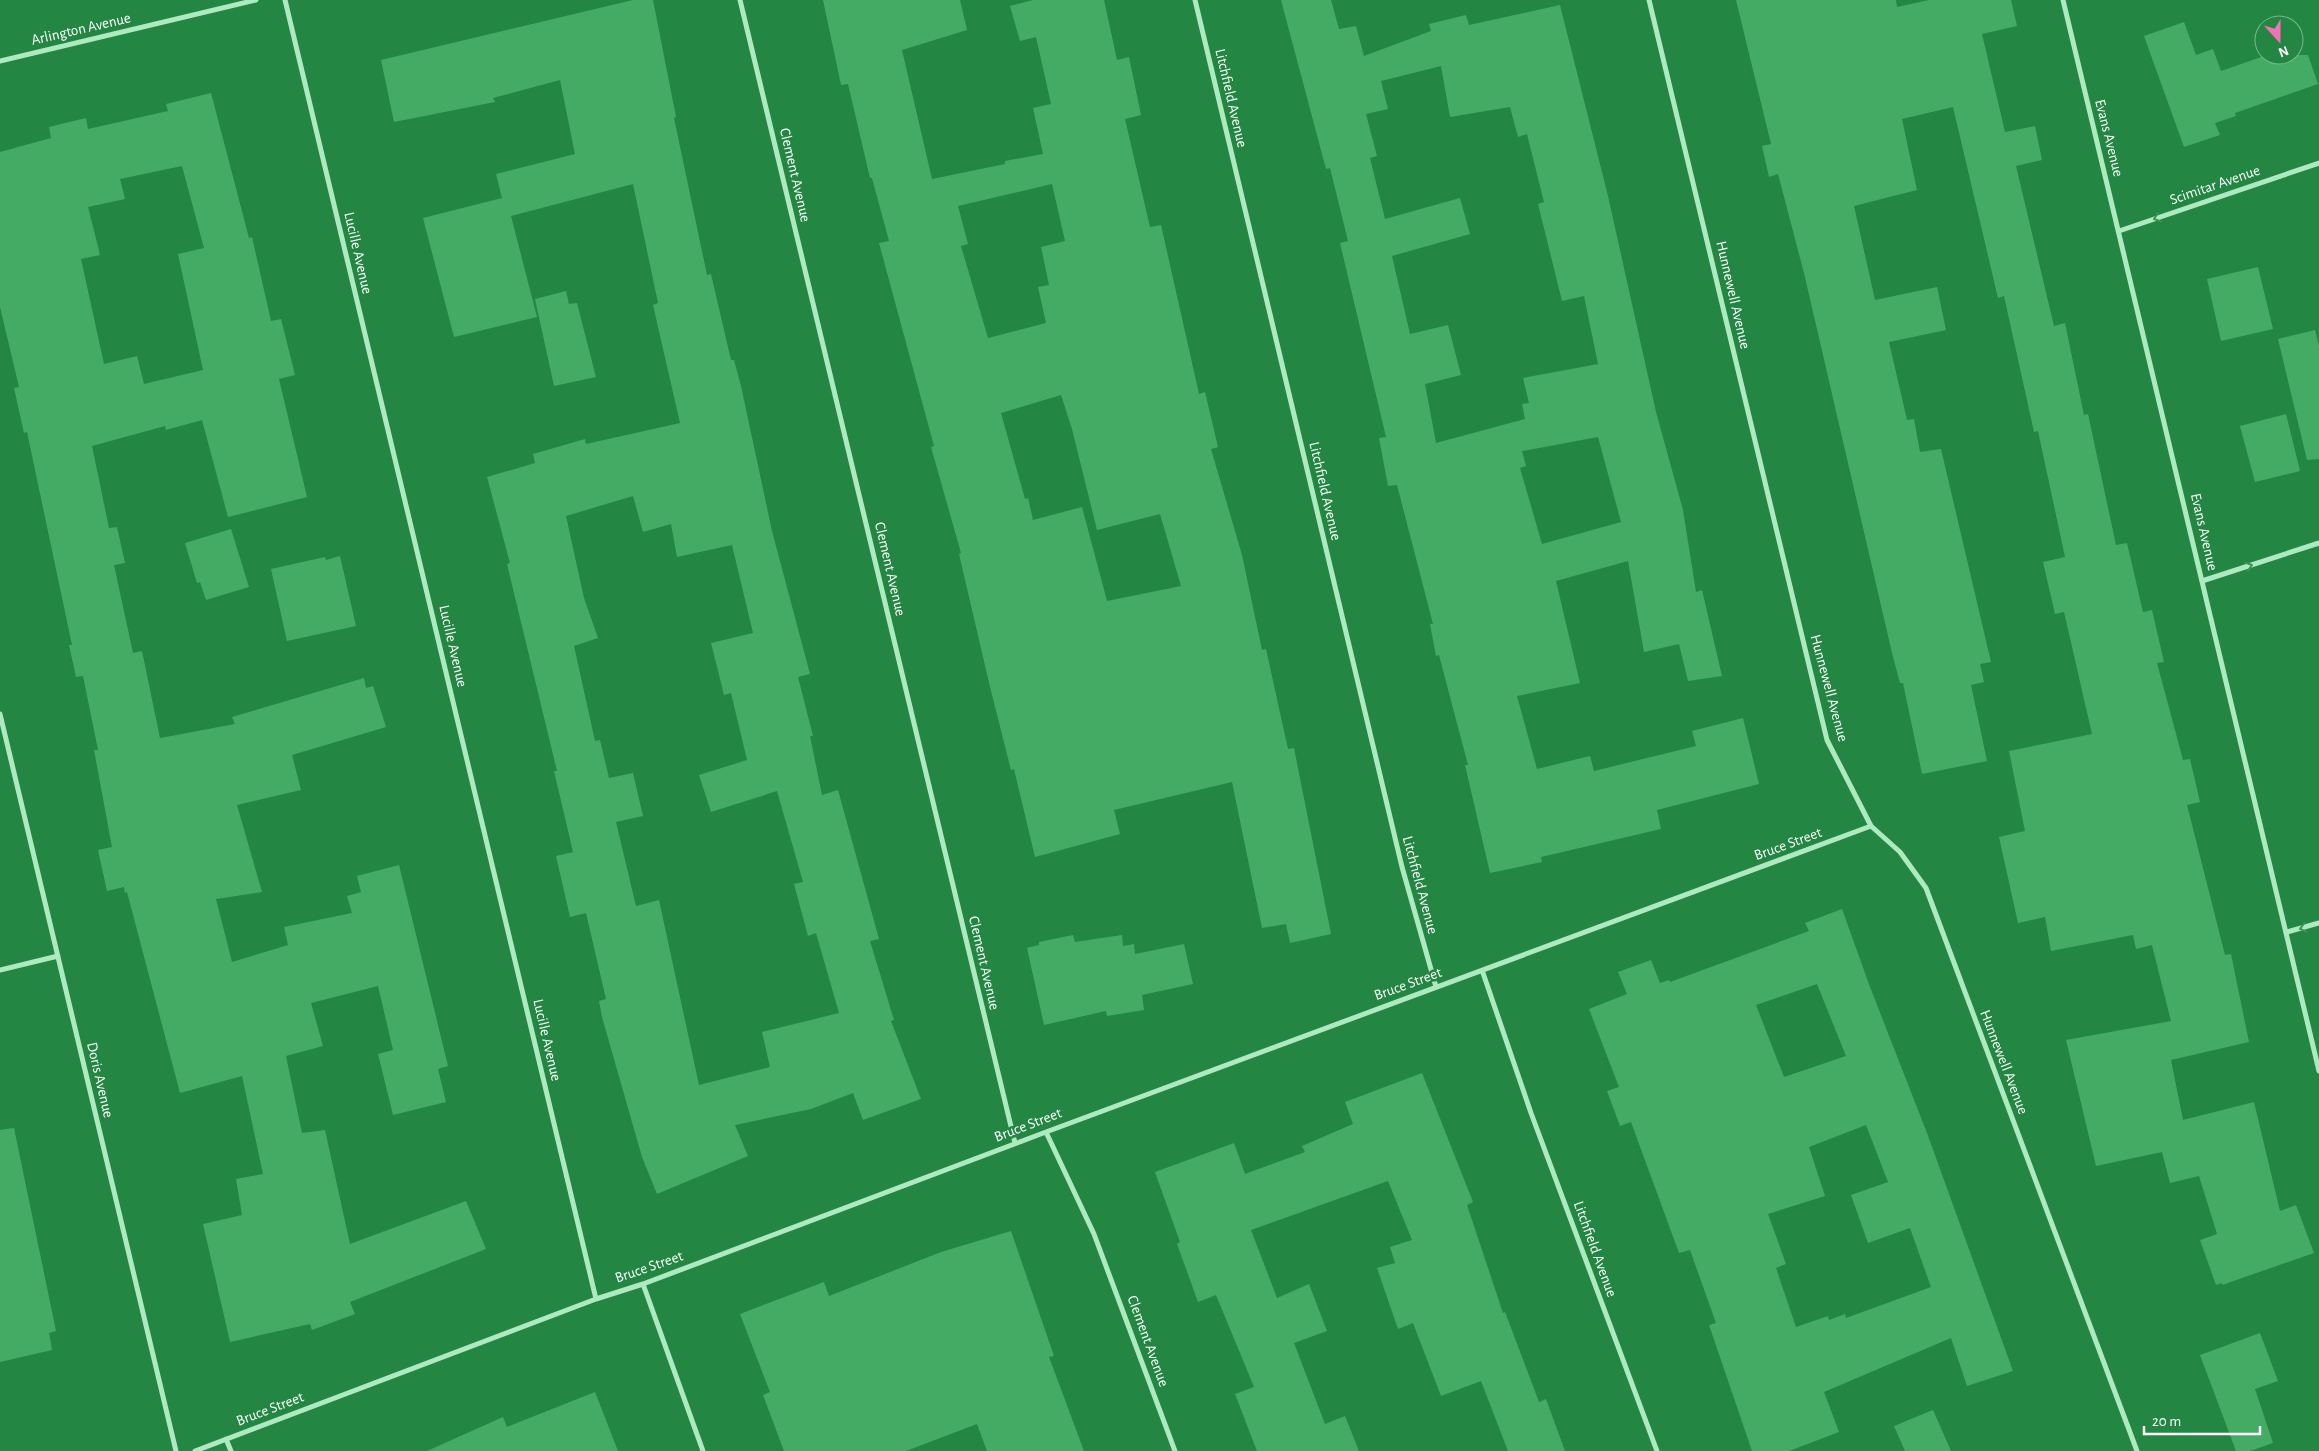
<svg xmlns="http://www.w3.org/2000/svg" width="2319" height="1451" font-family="'Alegreya Sans',sans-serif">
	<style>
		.building { fill: #43ab64; fill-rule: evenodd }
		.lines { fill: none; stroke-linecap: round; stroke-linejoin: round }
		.minor { stroke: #aee9c0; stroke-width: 5 }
		.oneway { stroke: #389656 }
		.labels { text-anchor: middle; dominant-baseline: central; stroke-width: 5; stroke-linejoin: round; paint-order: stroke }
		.street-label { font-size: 15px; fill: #fff; stroke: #238743 }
	</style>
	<rect width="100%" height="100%" fill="#238743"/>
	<path class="building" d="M633 0H653L676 117 674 118 707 275 711 274 731 360H734L741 386 772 531 810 674 798 677 813 736H810L822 795 838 790 879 939 870 941 894 1020 891 1021 921 1099 863 1120 853 1093 811 1109 735 1125 748 1156 657 1194 642 1157 602 1017 599 1001 606 999 586 913 570 917 556 856 573 852 554 771H557L507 564 510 563 487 477 535 463 533 454 585 439 586 444 680 423 653 305 658 303 633 184 511 216 537 317 454 337 423 218 502 198 496 174 575 154 560 80 493 98 495 102 394 122 381 60ZM633 496 643 532 671 524 677 557 732 545 753 633 711 643 724 695 731 693 747 760 699 775 711 812 777 791 803 882 794 884 808 936 816 933 839 1013 762 1032 770 1067 699 1085 659 900 636 906 616 822 643 816 633 773 609 778 600 740 595 741 574 646 598 638 584 598 566 516Z
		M823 0H960L967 30 902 50 932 179 1005 164V161L1043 154 1033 108 1051 104 1036 37 1020 41 1010 6 1033 0H1104L1117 60 1129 57 1141 115 1125 119 1150 227 1161 225 1199 394 1205 392 1218 447 1211 449 1242 555 1262 650 1266 649 1288 749 1294 748 1331 934 1290 943 1286 924 1262 928 1232 782 1114 810 1120 834 1035 857 1014 769 1011 770 990 687 959 554 961 553 931 447 934 446 879 243 889 241 872 178H870L848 84 841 85ZM1052 184 1065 241 1041 247 1049 285 1038 287 1046 323 988 338 961 246 968 244 958 206ZM1061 395 1072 429 1097 530 1160 514 1181 586 1107 601 1082 507 1033 520 1028 498 1025 499 1001 413Z
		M1281 0H1331L1339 29 1356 26 1364 56 1431 31 1429 24 1466 15 1469 25 1560 5 1608 196 1656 412 1683 510 1696 592 1702 590 1722 676 1688 681 1679 644 1644 652 1628 561 1556 581 1580 683 1517 696 1537 769 1590 756 1594 771 1696 746 1692 731 1743 718 1759 784 1657 810 1661 829 1541 857 1542 862 1490 873 1465 765H1468L1439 655 1436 656 1430 624H1433L1397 485 1388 486 1379 438 1386 437 1340 243 1348 241 1330 168 1326 169ZM1441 66 1450 117 1510 107 1518 137 1527 134 1544 202 1538 204 1562 301 1584 296 1598 364 1523 378 1529 403 1522 404 1525 419 1436 443 1425 384 1461 375 1448 325 1410 334 1392 256 1470 234 1460 198 1385 219 1370 158 1377 156 1366 114 1388 109 1381 81ZM1598 437 1621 522 1542 544 1520 468 1526 466 1522 451Z
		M1736 0H1896L1897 7 1929 0H2011L2017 26 1982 34 2005 132 2035 126 2042 160 2016 166 2054 326 2065 323 2084 415 2088 414 2116 545 2127 543 2143 612 2152 610 2164 662 2157 663 2183 760 2190 759 2200 802 2187 805 2225 955 2231 954 2249 1042 2171 1060 2183 1120 2254 1102 2280 1211 2296 1205 2314 1253 2222 1285V1283L2216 1285 2200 1240 2217 1234 2199 1176 2170 1183 2162 1152 2096 1166 2066 1040 2171 1021 2152 945 2136 949 2133 935 2051 951 2045 917 2018 923 1999 837 2025 831 2009 751 2092 734 2064 612 2055 614 2043 562 2065 557 2038 431 2034 432 2004 296 1998 298 1953 107 1902 119 1917 190 1854 206 1875 300 1937 287 1946 330 1889 342 1907 420 1914 419 1920 452 1941 449 1991 662 1980 664 1984 682 1971 685 1987 761 1922 774 1903 683H1900L1892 653 1804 273 1778 174 1769 177 1762 146 1771 144Z
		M2184 22 2196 55 2213 49 2221 71 2267 55H2308L2318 84 2235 113 2236 116 2215 123 2220 135 2184 147 2144 36Z
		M211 93 249 238 252 237 271 321 281 319 295 375 279 379 307 497 228 517 202 420 166 430 165 426 92 446 109 528 117 527 125 563 114 565 133 653 142 651 160 738 235 724 232 717 364 678 366 688 373 686 386 727 292 755 301 790 237 805 262 892 216 899 232 962 288 945 284 927 352 913 347 896 361 892 357 876 399 865 448 1066 438 1069 446 1102 393 1115 378 1054 393 1050 378 986 311 1003 323 1046 286 1056 302 1133 325 1130 350 1244 466 1201 486 1249 350 1302 355 1314 312 1330 310 1324 230 1342 203 1224 242 1215 236 1179 263 1174 242 1076 180 1093 127 892 125 893 124 887 107 891 98 850 112 847 94 750H98L83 676 76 677 69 645H72L27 432 24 433 14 388 19 387 0 307V152L51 138 49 127 86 118 88 129 168 111 166 104ZM182 166 204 248 178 254 203 370 144 384 137 356 104 364 81 259 100 255 88 207 125 199 120 179Z
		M2258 267 2273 329 2221 341 2207 279Z
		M566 291 569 304 577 303 596 377 554 386 535 299Z
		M2315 330 2319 346V459L2307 460 2278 339Z
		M2286 414 2300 471 2255 482 2240 426Z
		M231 529 249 587 206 600 200 582 197 583 185 543Z
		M340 556 356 626 287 641 271 569 325 557 326 560Z
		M1842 909 1870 987 1927 1133 2013 1371 1967 1386 1951 1338 1824 1392 1839 1432 1789 1451H1752L1709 1325 1716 1323 1690 1250 1679 1253 1631 1122 1620 1126 1607 1091 1619 1087 1589 1009 1627 994 1618 972 1651 960 1660 983 1669 980 1670 982 1809 931 1805 923ZM1817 984 1846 1056 1784 1077 1756 1005ZM1866 1125 1888 1182 1851 1195 1868 1243 1910 1228 1931 1287 1846 1318 1845 1314 1829 1320 1828 1316 1796 1327 1776 1268 1786 1264 1768 1214 1825 1196 1809 1147Z
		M1073 935 1075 942 1122 935 1123 946 1134 944 1135 954 1184 944 1193 984 1142 995 1144 1010 1107 1016 1106 1011 1044 1025 1027 948 1039 945V942Z
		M1422 1073 1473 1202 1467 1205 1503 1313 1505 1312 1539 1402 1546 1399 1565 1451H1508L1481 1381 1441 1396 1413 1323 1398 1329 1377 1268 1395 1263 1390 1247 1412 1240 1388 1181 1251 1230 1277 1298 1309 1284 1327 1331 1294 1343 1325 1424 1345 1416 1359 1451H1257L1235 1394 1254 1387 1216 1295 1198 1302 1177 1244 1180 1242 1155 1172 1234 1143 1245 1174 1305 1152 1302 1146 1353 1124 1345 1102Z
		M14 1128 56 1331 49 1333 52 1350 0 1362V1130Z
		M1011 1231 1054 1356 1049 1357 1084 1451H987L977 1424 906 1451H784L763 1395 770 1392 740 1314 824 1282 829 1296 941 1252Z
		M2260 1333 2278 1381 2255 1389 2273 1443 2250 1451H2236L2200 1355Z
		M595 1392 618 1451H427L503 1417 507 1427Z
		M1933 1410 1951 1451H1905L1894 1426Z"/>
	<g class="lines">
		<path class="minor" d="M285 0 596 1299
			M740 0 1015 1143
			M1195 0 1402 867 1436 987
			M1649 0 1827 740 1871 826 1900 852 1926 888 2137 1451
			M2063 0 2319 1071
			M0 61 256 0
			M2119 231 2319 163
			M2202 581 2319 543
			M0 714 176 1451
			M2287 932 2319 923
			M0 970 58 956
			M1482 970 1531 1113 1657 1451
			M1046 1132 1094 1234 1175 1451
			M643 1284 703 1451
			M226 1439 231 1451
			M195 1451 596 1299 643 1284 1046 1132 1871 826"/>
	</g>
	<defs><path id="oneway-chevron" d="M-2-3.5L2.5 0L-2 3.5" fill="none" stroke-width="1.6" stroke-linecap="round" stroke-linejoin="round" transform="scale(1.25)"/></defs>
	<g class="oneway">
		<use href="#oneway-chevron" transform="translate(2157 218) rotate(161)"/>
		<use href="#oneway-chevron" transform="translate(2249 566) rotate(-18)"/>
		<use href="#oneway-chevron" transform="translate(2303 928) rotate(165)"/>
	</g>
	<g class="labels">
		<g class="street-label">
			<text transform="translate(81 29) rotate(-13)">Arlington Avenue</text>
			<text transform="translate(1231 98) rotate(77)">Litchfield Avenue</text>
			<text transform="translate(2109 138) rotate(76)">Evans Avenue</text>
			<text transform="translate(795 175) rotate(77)">Clement Avenue</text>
			<text transform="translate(2215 185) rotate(-19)">Scimitar Avenue</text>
			<text transform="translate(358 253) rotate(77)">Lucille Avenue</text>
			<text transform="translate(1733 295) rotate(77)">Hunnewell Avenue</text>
			<text transform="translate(1325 491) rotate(77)">Litchfield Avenue</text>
			<text transform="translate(2204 532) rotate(77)">Evans Avenue</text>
			<text transform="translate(890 569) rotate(77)">Clement Avenue</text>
			<text transform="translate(453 646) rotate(77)">Lucille Avenue</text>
			<text transform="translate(1829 688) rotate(75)">Hunnewell Avenue</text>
			<text transform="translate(1788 844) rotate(-20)">Bruce Street</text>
			<text transform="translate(1420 885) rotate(75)">Litchfield Avenue</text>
			<text transform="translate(984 963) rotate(77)">Clement Avenue</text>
			<text transform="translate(1408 984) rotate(-20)">Bruce Street</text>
			<text transform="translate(547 1040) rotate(77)">Lucille Avenue</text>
			<text transform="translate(2004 1062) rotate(69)">Hunnewell Avenue</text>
			<text transform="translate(100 1080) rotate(77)">Doris Avenue</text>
			<text transform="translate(1028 1125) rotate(-21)">Bruce Street</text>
			<text transform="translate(1595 1249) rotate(70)">Litchfield Avenue</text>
			<text transform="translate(649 1267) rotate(-19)">Bruce Street</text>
			<text transform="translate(1148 1341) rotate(70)">Clement Avenue</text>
			<text transform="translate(270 1409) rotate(-21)">Bruce Street</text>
		</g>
	</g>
	<g transform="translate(2279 40) rotate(159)"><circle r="24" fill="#238743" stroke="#7bb78e"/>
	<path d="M0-4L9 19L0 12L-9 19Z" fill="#f571b7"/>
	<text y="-8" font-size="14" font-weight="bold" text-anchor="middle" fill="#ffffff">N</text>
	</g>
	<path d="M2144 1426v8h116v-8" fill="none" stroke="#ffffff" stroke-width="2.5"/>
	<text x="2152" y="1426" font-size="15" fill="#ffffff" stroke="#238743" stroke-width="4" paint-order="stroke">20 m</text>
</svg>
